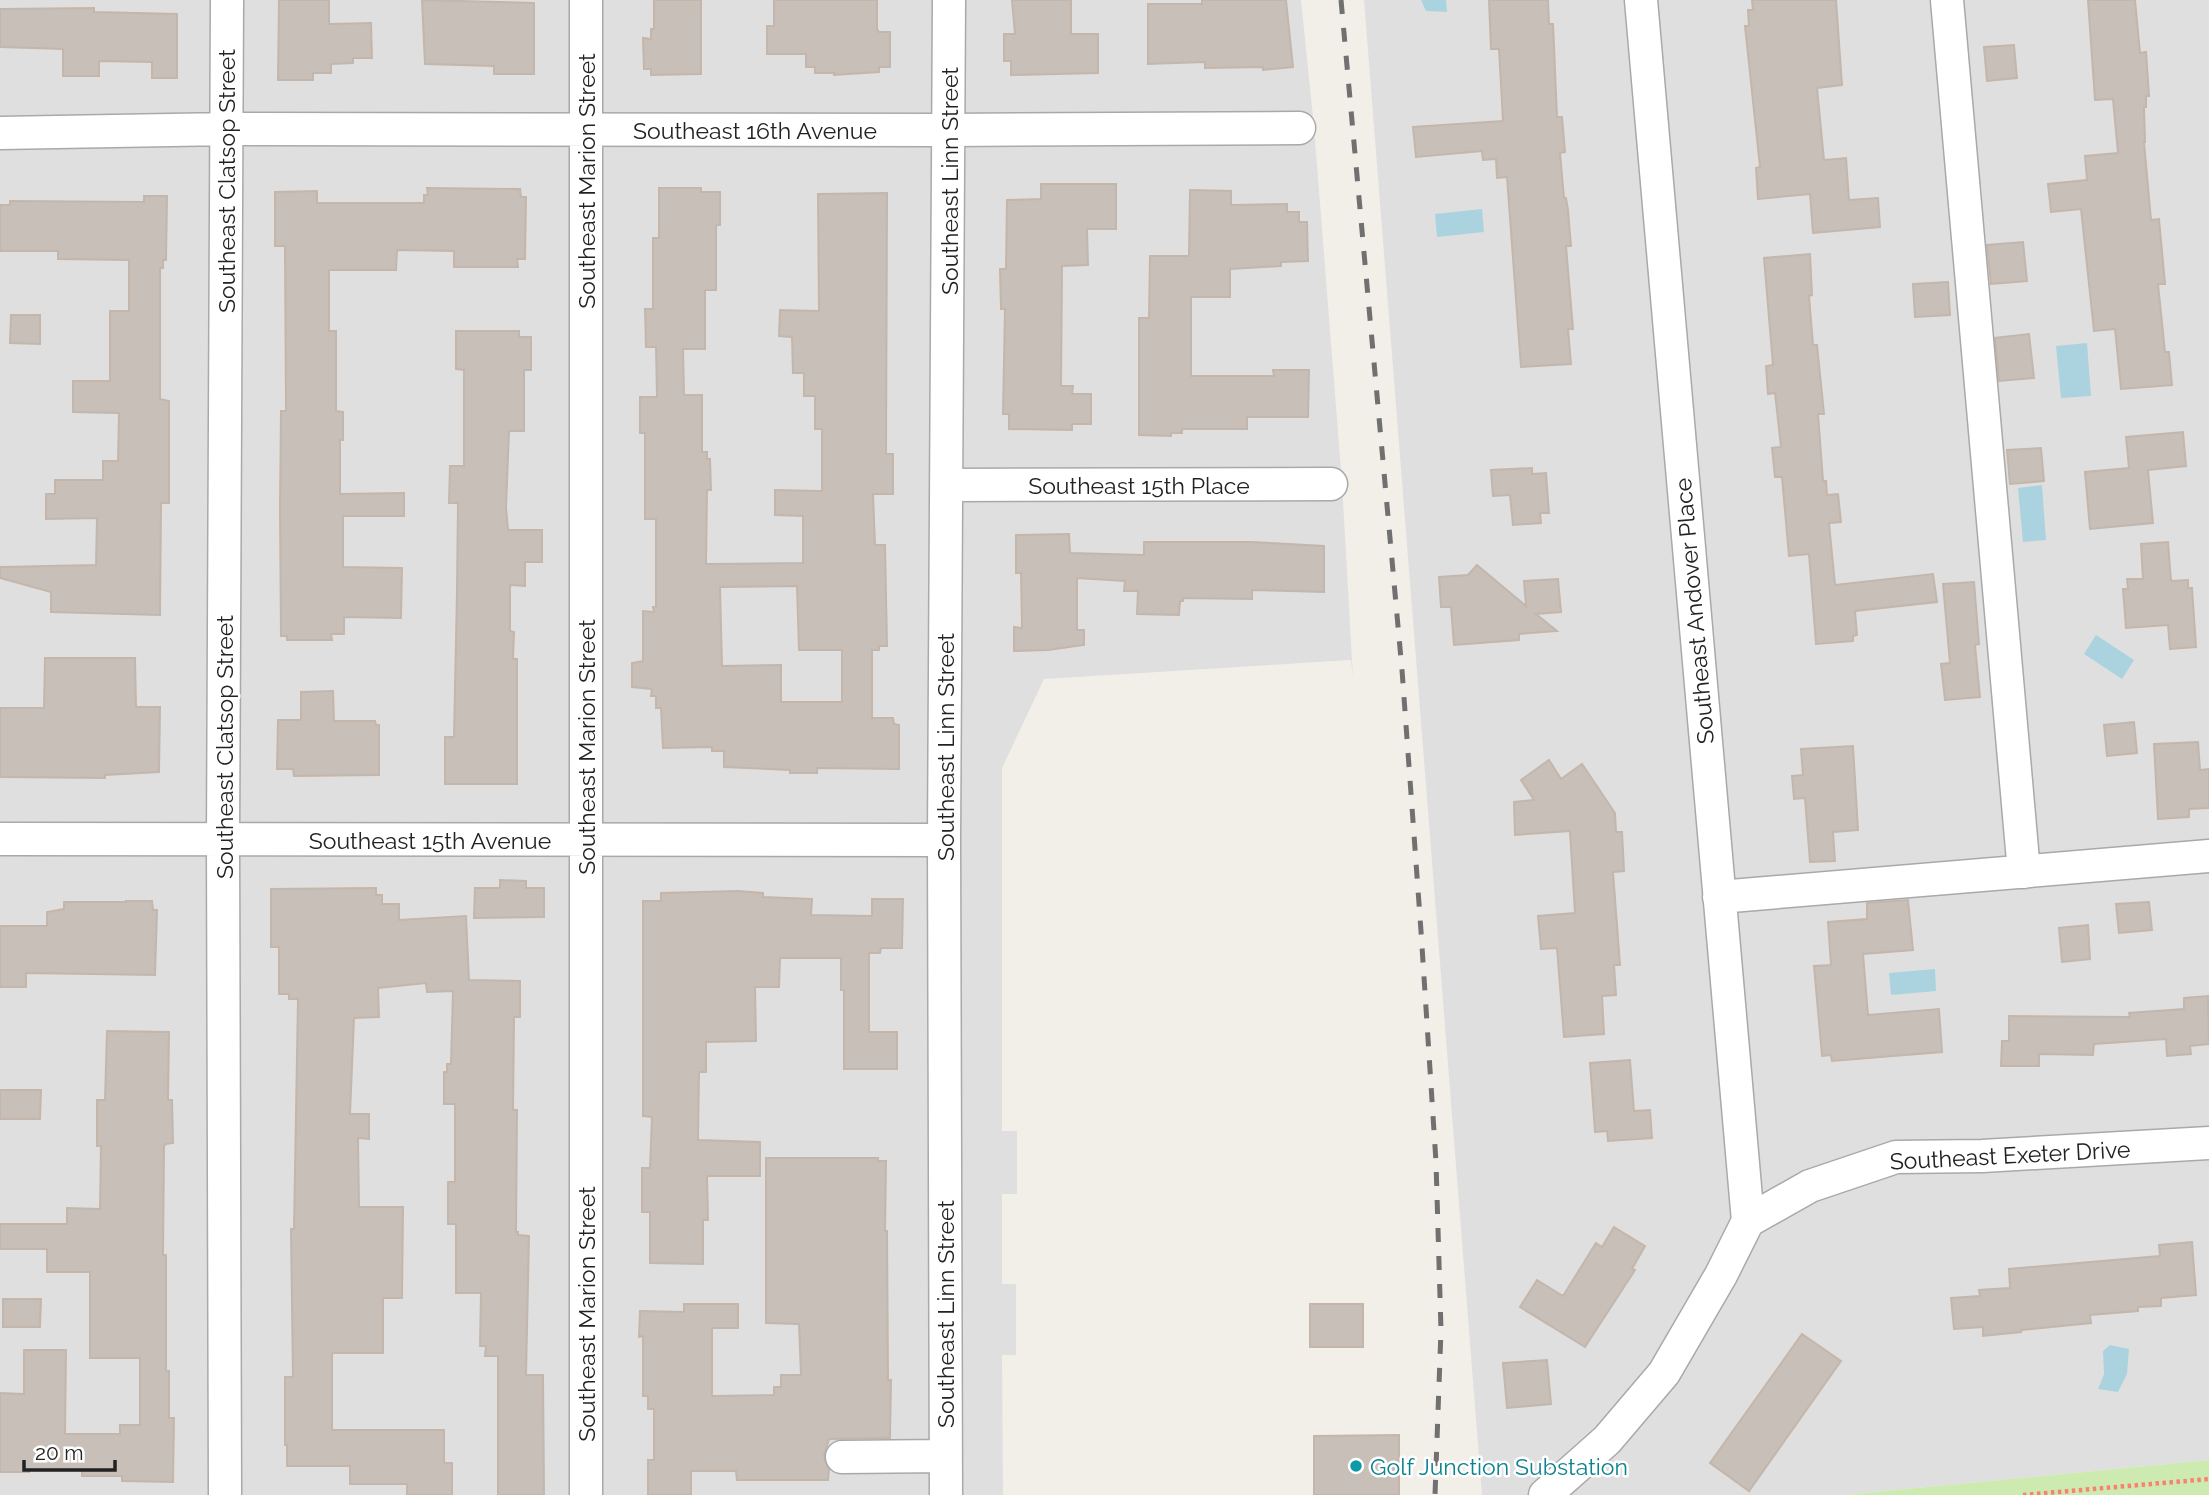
<svg xmlns="http://www.w3.org/2000/svg" width="2209" height="1495" font-family="Raleway,sans-serif">
	<style>
		.residential { fill: #e0dfdf }
		.grass { fill: #cdebb0 }
		.water { fill: #aad3df }
		.building { fill: #c7bfb8; stroke: #c4b6ab; stroke-width: 2; fill-rule: evenodd }
		.lines { fill: none; stroke-linecap: round; stroke-linejoin: round }
		.minor-casing { stroke: #a9a9a9; stroke-width: 35 }
		.path { stroke: #fa8072; stroke-width: 4.5; stroke-dasharray: 3.5 3.5; stroke-linecap: butt }
		.minor { stroke: #fff; stroke-width: 32 }
		.rail { stroke: #707070; stroke-width: 5; stroke-dasharray: 14 14; stroke-linecap: butt }
		.culture-dot { fill: #0f9aa8; stroke: #fff; stroke-width: 2.5 }
		.labels { text-anchor: middle; dominant-baseline: central; stroke-width: 5; stroke-linejoin: round; paint-order: stroke }
		.street-label { font-size: 23px; fill: #222; stroke: #fff }
		.culture-label { font-size: 23px; fill: #0d838f; stroke: #fff; text-anchor: start }
	</style>
	<rect width="100%" height="100%" fill="#f2efe9"/>
	<path class="residential" d="M0 0H1301L1314 127 1342 483 1353 678 1351 660 1044 679 1002 768V1131H1017V1194H1002V1284H1016V1355H1002L1003 1495H0Z
		M1364 0H2209V1460L1843 1495H1482Z"/>
	<path class="grass" d="M2209 1460V1495H1843Z"/>
	<path class="water" d="M1421 0H1446L1447 12 1426 11Z
		M1482 209 1484 232 1437 237 1435 214Z
		M2087 343 2091 396 2061 398 2056 346Z
		M2042 485 2046 540 2023 542 2018 488Z
		M2096 635 2134 660 2122 679 2084 654Z
		M1935 969 1936 991 1891 995 1889 973Z
		M2110 1345 2129 1349 2127 1374 2118 1392 2098 1389 2104 1374 2103 1351Z"/>
	<path class="building" d="M279 0H329V24L371 23 372 58H353V63L331 64V73H313V80H278Z
		M422 0 534 3V74H494V66L425 64Z
		M654 0H701V74L651 75V69H644L643 38 651 39V29H654Z
		M774 0H877V29L879 32H890V67H879V72L834 75V73H815V67H806V54H767V26H774Z
		M1012 0H1071V34H1098V73L1011 75V61H1004V34H1015Z
		M1202 0H1286L1293 67 1263 70V67L1205 68V62L1148 64V4H1202Z
		M1489 0H1548L1549 24H1553L1557 117H1562L1565 152 1560 153 1564 198H1566L1568 210 1571 246H1566L1573 329H1568L1571 364 1521 367 1507 177 1497 178 1496 159 1483 160 1482 151 1416 157 1413 127 1503 121 1499 49H1491Z
		M1752 0H1836L1842 85 1817 88 1824 160 1846 158 1849 200 1878 198 1880 227 1813 233 1810 194 1758 199 1756 168 1760 167 1745 26H1749L1748 10H1753Z
		M2088 0H2135L2140 53 2146 52 2149 96H2146V107H2144L2145 142H2144L2151 220 2159 219 2165 284H2158L2165 352H2169L2172 385 2121 389 2115 329 2094 331 2081 209 2051 212 2048 184 2087 180 2085 156 2118 153 2113 99 2095 100Z
		M94 8V12L177 14V78H152V62L99 61V76H63V49L0 47V9Z
		M2014 45 2017 78 1987 81 1984 47Z
		M1041 184H1116V229H1087L1088 265 1062 266 1061 386H1073L1072 394H1091V424H1072V430L1009 429V414H1003L1005 309H1001L1000 269H1006L1007 200 1041 199Z
		M427 188 520 189 521 197H526L525 259H517L518 267H454V251L397 250 396 270H329V331H336V411L343 412V440H340V494L404 493V516H343V567L402 568 401 618 344 617V634H331L332 640H287V636H281L280 508 281 411H286L285 246H275V192L317 191V203H424V195H428Z
		M659 188H701V192H720V225H716V290H705V349H683L684 395H702V452H707V459H710L711 490H707L706 564 803 563V516L775 515V490L822 491V429H815V396H804V373H793L792 337 779 336 780 310 819 311 818 194 887 193 886 454H893V494H873L875 545H885L887 646H879V650H872V718H893L894 724 899 725V769L817 768V773H790V770L724 767V751H712V747L663 748 661 708H656V696H651L652 689 632 687V663L643 661V611L654 612 653 607H656V519H645V433H640V397H657L656 347H646L645 309H653V238H659ZM797 586 799 650H842V702H781V665L722 666 720 587Z
		M1190 190 1231 191V205L1287 204V212H1299V222H1307L1308 261 1281 262V266L1230 269V297H1191V376H1274L1273 370H1309L1308 417H1247V429H1182V433H1171V436L1139 435V318H1149L1150 256H1189Z
		M144 196H167L166 260H163V268H160V399L169 401V503H161L160 615 51 612V592L0 578V567L96 565 97 518 46 519V494H55V480H103V461H118L119 413 73 412V381H110V311H129V260L58 259V251H0V205H10V201L144 202Z
		M2023 242 2027 281 1991 284 1987 245Z
		M1810 254 1812 295 1809 296 1813 345H1817L1824 414H1818L1823 481H1826L1827 495 1838 494 1841 522 1829 523 1835 585 1933 574 1937 602 1855 611 1857 635 1853 636V641L1816 644 1809 554 1789 556 1782 477H1775L1772 448 1781 447 1775 393 1768 394 1766 366 1773 365 1764 258Z
		M1948 282 1950 315 1915 317 1913 284Z
		M11 315H40V344L10 343Z
		M456 331H519V337H531V370H524V431H509L506 507 508 530H542V562H525V586L510 585V631L514 632 513 659H517V784H445V737H454L457 592 458 503H449L450 466H464V370L456 369Z
		M2029 334 2034 378 1999 381 1995 338Z
		M2183 432 2186 466 2148 470 2153 523 2090 529 2085 472 2129 468 2126 437Z
		M2041 448 2044 481 2010 484 2007 450Z
		M1532 468V474L1546 473 1549 513H1540L1541 523 1513 525 1510 495 1493 496 1491 470Z
		M1069 534 1070 553 1144 555V542H1252L1324 546V592L1252 590V599L1183 598V601H1180L1179 615 1137 614 1138 591H1124L1125 581 1077 578V630H1084V645L1048 650 1014 651V627L1022 628 1021 573H1016V535Z
		M2168 542 2171 581 2188 580V588H2192L2196 647 2170 649 2168 625 2126 628 2123 589H2128L2127 579H2143L2141 544Z
		M1477 565 1526 606 1524 581 1558 579 1561 612 1536 614 1557 631 1519 634V640L1454 645 1451 607H1441L1439 577 1468 575Z
		M1974 582 1979 644 1975 645 1980 697 1945 700 1941 664 1950 663 1943 584Z
		M45 658H135L136 707H160L159 772 105 775V778L0 777V708H44Z
		M333 691 334 721H375L376 725H379V775L294 776 293 769H277L278 720H301V692Z
		M2134 722 2137 753 2107 756 2104 725Z
		M2198 742 2200 770 2209 769V808L2189 809V817L2158 819 2154 744Z
		M1853 746 1858 830 1833 832 1835 861 1810 862 1805 798 1794 799 1792 776 1803 775 1801 749Z
		M1549 760 1561 779 1582 764 1615 813 1616 832H1622L1624 871 1613 872 1620 965H1614L1616 995 1602 996 1604 1034 1564 1037 1557 948 1541 949 1538 916 1575 913 1570 831 1515 835 1514 802 1534 800 1521 780Z
		M500 880 526 881V888H544V917L474 918 475 888H500Z
		M376 888V895H382V904H399V920L466 916 469 980 520 981V1017H514L513 1110H517L516 1232H518V1235L529 1236 526 1375H543L544 1495H498V1356H485L486 1346H480L481 1293H456V1224H448V1182H455V1104H444V1072H447V1064H451L453 991 427 992 426 983 378 988 379 1017 354 1018 350 1114H369V1139L358 1138 359 1207H403L402 1298H383V1353H332V1430H444V1463H452V1495H407V1484H350V1466H287V1445H285V1377H293L291 1229H294L298 999H289V994H279V947H271V889Z
		M738 891 763 893V897L812 899 811 915 872 916V899H903L902 948H881L880 953H869V1032H897V1069H844V990H841V958H780L779 987H755L756 1041 706 1042V1072H699L698 1140 760 1142V1176H707L708 1220H703V1264L650 1263V1212H642V1168H650L652 1117 643 1116V901H661V893Z
		M1908 900 1913 950 1863 954 1868 1015 1939 1009 1942 1052 1832 1061 1831 1055 1822 1056 1814 966 1831 965 1828 922 1867 919V903Z
		M126 901H152L153 910H157L155 975 26 973V987H0V926H47V912L64 909V902H126Z
		M2149 902 2152 930 2119 933 2116 904Z
		M2088 925 2090 959 2062 962 2059 928Z
		M2208 996 2209 1044 2190 1046 2191 1054 2167 1056 2166 1039 2094 1044 2093 1055 2039 1054V1066H2001L2002 1041H2009V1016L2130 1017 2129 1013 2184 1009V998Z
		M107 1031 169 1032 168 1100H172L173 1143 166 1144 164 1146 163 1255H166V1371H169V1418H174L173 1482 122 1481V1476H82V1469H29V1472H0V1393L24 1394V1350H66L65 1434H120V1425H140V1358H90V1272H47V1249H0V1224H67V1208L100 1209 101 1146H97V1100H105Z
		M1630 1060 1634 1111 1650 1110 1652 1138 1608 1141 1607 1131 1595 1132 1590 1063Z
		M0 1090H41L40 1119H0Z
		M766 1158H878V1161H886L885 1231H887L888 1380H891L890 1438 829 1439 824 1456 829 1469 828 1480H737L736 1471H691V1495H648V1460H654V1409H648V1396H643V1336L639 1337 640 1311 684 1312V1304H738V1328H712V1396L774 1395V1387H781V1375H801L799 1324 766 1323Z
		M1614 1227 1645 1246 1632 1269 1635 1270 1585 1347 1520 1307 1537 1280 1563 1296 1596 1243 1602 1247Z
		M2192 1242 2196 1295 2161 1298V1306L2138 1307V1311L2090 1315 2091 1323 2021 1330V1332L1983 1336V1327L1954 1329 1951 1298 1980 1296 1979 1290 2010 1288 2009 1269 2160 1256 2159 1245Z
		M3 1299H41L40 1327H3Z
		M1310 1304H1363V1347H1310Z
		M1802 1334 1841 1361 1749 1491 1710 1463Z
		M1547 1360 1551 1404 1507 1408 1503 1363Z
		M1399 1435V1495H1314V1436Z"/>
	<g class="lines">
		<g class="minor-casing">
			<path id="minor" d="M586 0V1495
				M1641 0 1748 1221
				M1947 0 2024 872
				M0 133 227 129 949 130 1299 128
				M948 485 1331 484
				M0 839 944 840
				M1719 897 2209 856
				M842 1457 945 1456
				M225 1495 223 841 227 0
				M946 1495 944 840 949 0
				M1545 1495 1607 1440 1664 1373 1721 1275 1748 1221 1810 1186 1896 1157 1982 1156 2209 1143"/>
		</g>
		<path class="path" d="M2023 1495 2209 1479"/>
		<use href="#minor" class="minor"/>
		<path class="rail" d="M1341 0 1402 670 1421 931 1436 1162 1441 1330 1435 1495"/>
	</g>
	<circle class="culture-dot" cx="1356" cy="1466" r="7"/>
	<g class="labels">
		<g class="street-label">
			<text x="755" y="130">Southeast 16th Avenue</text>
			<text transform="translate(226 181) rotate(-90)">Southeast Clatsop Street</text>
			<text transform="translate(586 181) rotate(-90)">Southeast Marion Street</text>
			<text transform="translate(949 181) rotate(-90)">Southeast Linn Street</text>
			<text x="1139" y="485">Southeast 15th Place</text>
			<text transform="translate(1694 611) rotate(-95)">Southeast Andover Place</text>
			<text transform="translate(224 747) rotate(-90)">Southeast Clatsop Street</text>
			<text transform="translate(586 747) rotate(-90)">Southeast Marion Street</text>
			<text transform="translate(945 747) rotate(-90)">Southeast Linn Street</text>
			<text x="430" y="840">Southeast 15th Avenue</text>
			<text transform="translate(2010 1155) rotate(-3)">Southeast Exeter Drive</text>
			<text transform="translate(586 1314) rotate(-90)">Southeast Marion Street</text>
			<text transform="translate(945 1314) rotate(-90)">Southeast Linn Street</text>
		</g>
		<g class="culture-label">
			<text x="1370" y="1466">Golf Junction Substation</text>
		</g>
	</g>
	<path d="M24 1460v10h91v-10" fill="none" stroke="#222222" stroke-width="3.5"/>
	<text x="35" y="1460" font-size="21" fill="#222222" stroke="#ffffff" stroke-width="5" paint-order="stroke">20 m</text>
</svg>
